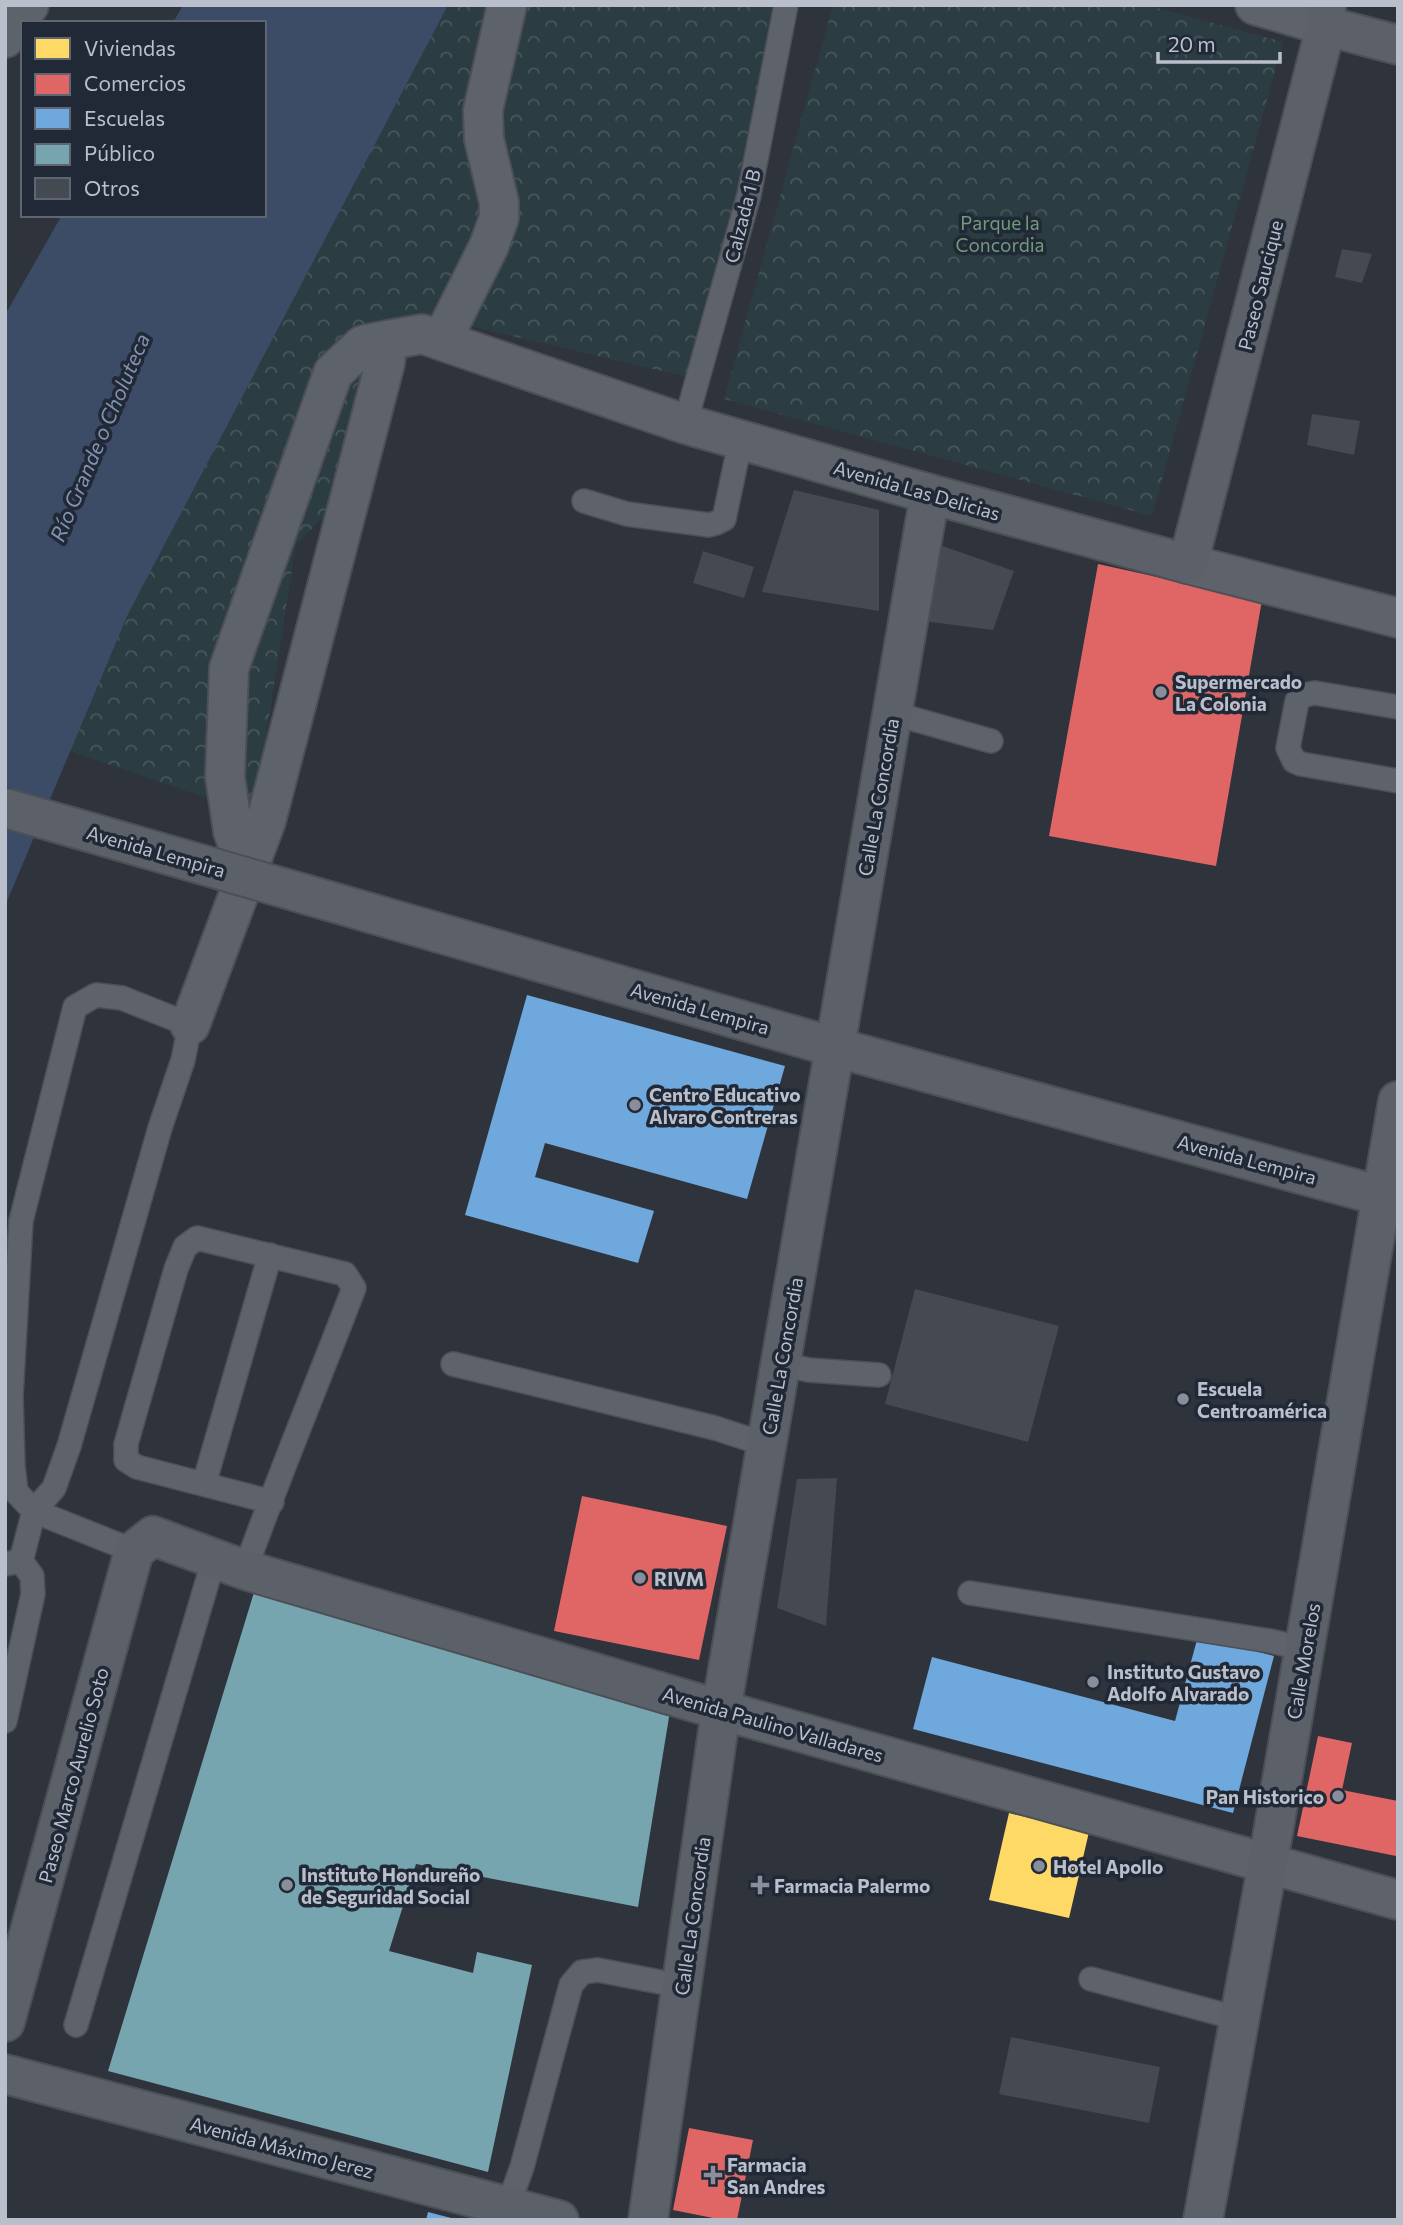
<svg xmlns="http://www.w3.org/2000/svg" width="1403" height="2225" font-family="Commissioner,sans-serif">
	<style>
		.forest { fill: url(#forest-crowns) }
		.water { fill: #3d4c66 }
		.homes { fill: #ffd966 }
		.shops { fill: #e06666 }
		.schools { fill: #6fa8dc }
		.public { fill: #76a5af }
		.building { fill: #454951 }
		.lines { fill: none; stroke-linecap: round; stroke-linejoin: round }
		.lane-casing { stroke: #4c5056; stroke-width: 26 }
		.street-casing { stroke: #4c5056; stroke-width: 42 }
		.secondary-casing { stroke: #4c5056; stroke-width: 42 }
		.lane { stroke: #5e626a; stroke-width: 23 }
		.street { stroke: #5e626a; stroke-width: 38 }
		.secondary { stroke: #5c6068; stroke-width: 38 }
		.secondary-bridge-casing { stroke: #4c5056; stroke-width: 42; stroke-linecap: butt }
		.secondary-bridge { stroke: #5c6068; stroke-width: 38 }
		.poi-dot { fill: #898e9a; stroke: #212937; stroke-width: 2.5 }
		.labels { text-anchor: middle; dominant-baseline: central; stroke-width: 7; stroke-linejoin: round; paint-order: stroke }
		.street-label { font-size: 19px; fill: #babfcc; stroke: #212937 }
		.park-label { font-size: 19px; fill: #729b7e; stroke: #212937 }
		.poi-label { font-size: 19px; font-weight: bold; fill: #babfcc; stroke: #212937; text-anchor: start }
		.water-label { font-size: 21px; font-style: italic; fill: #8293b2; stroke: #212937 }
	</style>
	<defs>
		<pattern id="forest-crowns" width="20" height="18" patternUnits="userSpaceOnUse" patternTransform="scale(1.75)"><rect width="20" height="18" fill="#2b3d42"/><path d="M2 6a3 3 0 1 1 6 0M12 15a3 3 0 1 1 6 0" fill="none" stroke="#48575c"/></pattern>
	</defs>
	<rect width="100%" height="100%" fill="#2e333c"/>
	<path class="forest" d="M387 5H783L696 379 453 322 395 370 355 486 296 544 254 814 5 729V720L264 215Z
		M833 5H1146L1283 42 1152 516 724 399Z"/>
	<path class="water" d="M183 5H448L128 614 5 906V315L62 215H264V23H173Z"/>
	<path class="homes" d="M1009 1813 1089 1832 1069 1918 989 1900Z"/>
	<path class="shops" d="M1098 564 1262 600 1216 866 1049 836Z
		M582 1496 727 1526 699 1660 554 1631Z
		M1318 1736 1352 1743 1342 1790 1398 1801 1396 1856 1297 1836Z
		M689 2128 753 2140 737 2220H723L673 2210Z"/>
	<path class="schools" d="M527 995 785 1066 747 1199 545 1143 535 1177 654 1211 638 1263 465 1215Z
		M1198 1636 1274 1656 1233 1813 913 1729 932 1657 1175 1721Z
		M428 2212 455 2219V2220H426Z"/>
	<path class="public" d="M255 1589 671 1705 638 1907 416 1864 389 1951 473 1973 477 1952 532 1965 488 2172 108 2071Z"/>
	<path class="building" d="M1342 249 1372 254 1362 283 1335 277Z
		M1312 414 1360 421 1354 455 1307 445Z
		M794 490 879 510V611L762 592Z
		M937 544 1014 571 993 630 923 621Z
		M703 551 754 567 744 598 693 583Z
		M915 1289 1059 1326 1028 1442 885 1404Z
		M837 1478 826 1626 777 1608 797 1479Z
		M1011 2037 1160 2067 1149 2123 999 2094Z"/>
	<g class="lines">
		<g class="lane-casing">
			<path id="lane" d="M685 424 749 195 786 5
				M584 501 627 514 709 525 716 523 724 519 736 462 743 441
				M1398 707 1315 693 1304 695 1297 701 1288 748 1294 761 1301 764 1398 781
				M892 713 991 741
				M96 995 122 998 190 1025 183 1060 160 1128 69 1446 54 1488 34 1511 16 1492 13 1466 11 1396 21 1221 75 1007Z
				M453 1364 715 1428 767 1445
				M781 1364 809 1370 879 1375
				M204 1484 270 1255
				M21 1561 34 1511 134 1551
				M5 1564 21 1561 32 1576 33 1594 5 1721
				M245 1570C279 1475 318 1382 354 1288L345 1274 197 1238 185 1247 176 1269 126 1444V1460L137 1467 272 1502
				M970 1593 1270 1641 1305 1649
				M1091 1979 1240 2019
				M76 2025 214 1559
				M508 2206 522 2167 571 1985 582 1972 598 1970 681 1986"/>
		</g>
		<g class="street-casing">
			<path id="street" d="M1255 5 1326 26
				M5 38 29 5
				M442 340 489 246 499 218V202L484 139 483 110 507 5
				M1188 564 1398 618
				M247 872 233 831 225 777 229 668 333 373 363 345 388 340
				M190 1025 266 821 385 363 388 340 422 334 685 424 930 494
				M721 1710 1398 1900"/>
		</g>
		<g class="secondary-casing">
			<path id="secondary" d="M1326 26 1398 45
				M308 895 834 1047 1381 1196
				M5 2022 134 1551 153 1536 245 1570 721 1710
				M5 2074 559 2220
				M648 2220 721 1710 930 494 1188 564 1326 26V5
				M1203 2220 1268 1862 1398 1101"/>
		</g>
		<use href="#lane" class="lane"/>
		<use href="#street" class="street"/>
		<use href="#secondary" class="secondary"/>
		<g class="secondary-bridge-casing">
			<path id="secondary-bridge" d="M5 808 308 895"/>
		</g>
		<use href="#secondary-bridge" class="secondary-bridge"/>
	</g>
	<g class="poi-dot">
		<circle cx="1161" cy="692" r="7"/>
		<circle cx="635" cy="1105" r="7"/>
		<circle cx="1183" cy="1399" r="7"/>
		<circle cx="640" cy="1578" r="7"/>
		<circle cx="1093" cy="1682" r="7"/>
		<circle cx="1338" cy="1796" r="7"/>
		<circle cx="1039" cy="1866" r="7"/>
		<circle cx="287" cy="1885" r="7"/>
		<path d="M756.5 1874.5h7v7h7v7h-7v7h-7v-7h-7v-7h7z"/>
		<path d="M709.5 2164.5h7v7h7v7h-7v7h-7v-7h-7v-7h7z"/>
	</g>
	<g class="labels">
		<g class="street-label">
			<text transform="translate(742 216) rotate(-76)">Calzada 1 B</text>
			<text transform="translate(1260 285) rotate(-76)">Paseo Saucique</text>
			<text transform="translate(917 490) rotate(16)">Avenida Las Delicias</text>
			<text transform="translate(878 797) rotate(-80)">Calle La Concordia</text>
			<text transform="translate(156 851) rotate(16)">Avenida Lempira</text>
			<text transform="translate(700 1008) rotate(16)">Avenida Lempira</text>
			<text transform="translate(1247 1159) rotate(15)">Avenida Lempira</text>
			<text transform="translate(782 1356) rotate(-80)">Calle La Concordia</text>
			<text transform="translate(1303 1661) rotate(-80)">Calle Morelos</text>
			<text transform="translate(773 1724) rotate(16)">Avenida Paulino Valladares</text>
			<text transform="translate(73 1775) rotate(-75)">Paseo Marco Aurelio Soto</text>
			<text transform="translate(692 1916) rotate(-82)">Calle La Concordia</text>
			<text transform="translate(282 2147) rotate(15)">Avenida Máximo Jerez</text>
		</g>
		<g class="park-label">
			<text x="1000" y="222">Parque la<tspan x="1000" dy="22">Concordia</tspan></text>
		</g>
		<g class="poi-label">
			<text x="1175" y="681">Supermercado<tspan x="1175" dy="22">La Colonia</tspan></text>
			<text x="649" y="1094">Centro Educativo<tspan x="649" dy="22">Alvaro Contreras</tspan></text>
			<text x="1197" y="1388">Escuela<tspan x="1197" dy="22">Centroamérica</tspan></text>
			<text x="654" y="1578">RIVM</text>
			<text x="1107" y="1671">Instituto Gustavo<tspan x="1107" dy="22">Adolfo Alvarado</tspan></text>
			<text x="1324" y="1796" text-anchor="end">Pan Historico</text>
			<text x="1053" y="1866">Hotel Apollo</text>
			<text x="301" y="1874">Instituto Hondureño<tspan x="301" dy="22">de Seguridad Social</tspan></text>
			<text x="774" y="1885">Farmacia Palermo</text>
			<text x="727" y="2164">Farmacia<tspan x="727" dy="22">San Andres</tspan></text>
		</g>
		<g class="water-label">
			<text transform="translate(99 437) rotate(-67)">Río Grande o Choluteca</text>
		</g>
	</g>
	<rect width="1403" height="2225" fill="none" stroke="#babfcc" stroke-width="14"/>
	<rect x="21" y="21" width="245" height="196" fill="#212937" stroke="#5e6573" stroke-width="2"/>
	<rect x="35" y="38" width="35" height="21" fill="#ffd966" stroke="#5e6573" stroke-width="2"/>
	<text x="84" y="56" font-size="21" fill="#babfcc">Viviendas</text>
	<rect x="35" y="74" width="35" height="21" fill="#e06666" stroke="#5e6573" stroke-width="2"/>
	<text x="84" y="91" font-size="21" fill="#babfcc">Comercios</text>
	<rect x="35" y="108" width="35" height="21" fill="#6fa8dc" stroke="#5e6573" stroke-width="2"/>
	<text x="84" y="126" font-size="21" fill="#babfcc">Escuelas</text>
	<rect x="35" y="144" width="35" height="21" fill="#76a5af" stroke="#5e6573" stroke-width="2"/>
	<text x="84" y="161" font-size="21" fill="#babfcc">Público</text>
	<rect x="35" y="178" width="35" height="21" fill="#454951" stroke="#5e6573" stroke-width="2"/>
	<text x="84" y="196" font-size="21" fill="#babfcc">Otros</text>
	<path d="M1158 52v10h122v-10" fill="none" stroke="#babfcc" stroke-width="3.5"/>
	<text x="1168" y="52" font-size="21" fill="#babfcc" stroke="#212937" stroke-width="5" paint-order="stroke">20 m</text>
</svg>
